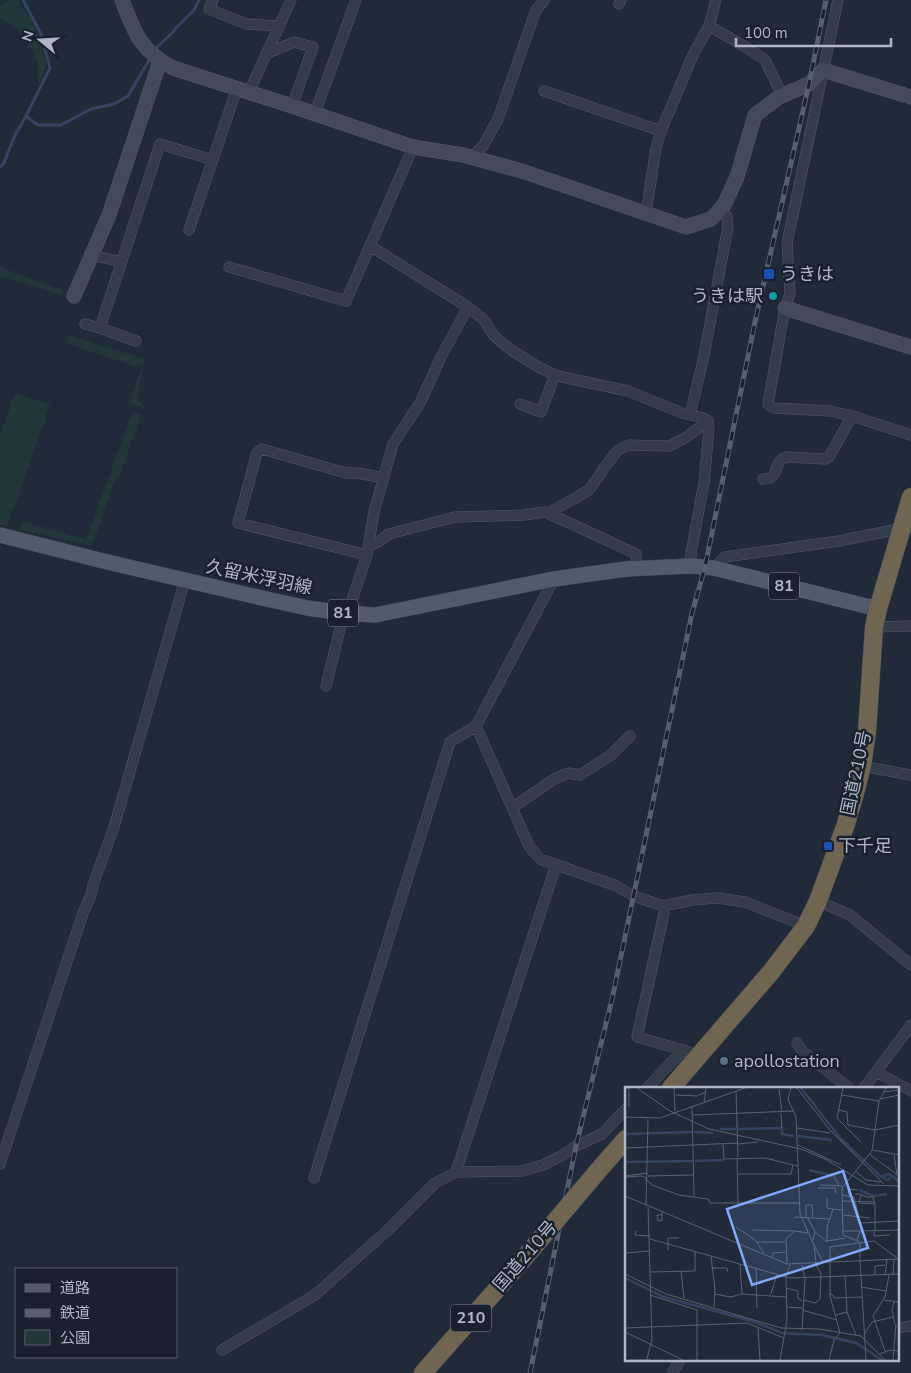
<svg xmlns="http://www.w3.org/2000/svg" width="911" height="1373" font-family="'Nunito Sans','Noto Sans JP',sans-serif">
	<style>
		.green { fill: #23363a }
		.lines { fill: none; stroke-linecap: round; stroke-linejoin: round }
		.stream { stroke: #344460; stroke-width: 3 }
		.street-casing { stroke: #525967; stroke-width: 11 }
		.secondary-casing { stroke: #525967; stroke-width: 15 }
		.primary-casing { stroke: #3e4553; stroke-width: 16 }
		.highway-casing { stroke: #3f4654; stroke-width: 19 }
		.street { stroke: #343c49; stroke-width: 10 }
		.secondary { stroke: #424a5c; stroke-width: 14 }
		.primary { stroke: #525b69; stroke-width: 15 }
		.highway { stroke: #6f6551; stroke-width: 18 }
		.rail-casing { stroke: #565f70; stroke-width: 5 }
		.rail { stroke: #1a212e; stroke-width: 3; stroke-dasharray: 9; stroke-linecap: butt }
		.highway-bridge-casing { stroke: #3f4654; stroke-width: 19; stroke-linecap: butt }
		.highway-bridge { stroke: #6f6551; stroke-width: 18 }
		.transit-dot { fill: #1a4fb4; stroke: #1a212e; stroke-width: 2 }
		.culture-dot { fill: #0f9aa8; stroke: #1a212e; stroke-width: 2 }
		.service-dot { fill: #5c6f8a; stroke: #1a212e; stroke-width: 2 }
		.labels { text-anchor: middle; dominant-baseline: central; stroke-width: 5; stroke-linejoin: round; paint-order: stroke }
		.shield { fill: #1a212e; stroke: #828998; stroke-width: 1 }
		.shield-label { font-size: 16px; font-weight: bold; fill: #afb6c6 }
		.poi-label { font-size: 18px; fill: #afb6c6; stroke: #1a212e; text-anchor: start }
		.street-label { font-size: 18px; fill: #afb6c6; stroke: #1a212e }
		.inset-river { fill: none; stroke: #344460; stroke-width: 2.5 }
		.inset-road { fill: none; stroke: #5a6271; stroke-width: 1 }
		.view { fill: #81a8f9; fill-opacity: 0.15; stroke: #81a8f9; stroke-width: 2.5 }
		.inset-edge { fill: none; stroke: #afb6c6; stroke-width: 2.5 }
	</style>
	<rect width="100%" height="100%" fill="#212a39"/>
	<path class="green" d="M8 0H18L33 22 40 41 46 62V68L38 86V62L18 28 0 18V6Z
		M0 267 63 290 61 295 0 276Z
		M69 335 145 359 137 400 146 407V409L129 403 141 368 66 343Z
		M15 393 50 405 8 525H0V436Z
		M132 412 141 415 121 474 116 478 93 543 90 545 19 530 23 521 86 540Z"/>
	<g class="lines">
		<path class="stream" d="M23 0 41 34 50 68 26 116
			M154 52 157 47 173 32 176 28 194 10 199 0
			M0 167 4 163 14 137 26 116 38 125H61L91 109 114 104 128 96 151 57"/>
		<g class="street-casing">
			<path id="street" d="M213 0 209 9 246 24 278 26
				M716 0 709 26 744 46 765 60 782 95
				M838 0 787 243 790 293 785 308 768 404 773 408 830 411 852 416 911 435
				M619 4 621 0
				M266 54 294 42 313 47 292 106
				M544 91 661 131
				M249 92 291 0
				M315 113 356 0
				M413 147 370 246 468 307 484 320 494 336 511 350 540 368 558 376 628 391 682 413 703 418 708 421
				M472 157 483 146 498 119 536 10 544 0
				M646 213 656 148 661 131 693 55 709 26
				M189 230 237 88
				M92 255 121 262
				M229 267 346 301 370 246
				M85 324 100 328 136 341
				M100 328 160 144 213 160
				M520 404 541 412 555 375
				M690 415 704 356 728 227 727 216 720 210
				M763 479C782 479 771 461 787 457L825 459 829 457 852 416
				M551 515 555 509 574 499 590 489 604 468 617 451 628 445 669 446 685 438 708 421
				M369 546 378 542 389 534 455 517 524 515 545 512 587 531 636 554 637 568
				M367 555 238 523 257 453 262 449 346 473H357L384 478
				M691 566V553L704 483 709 429 708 421
				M714 568 725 557 839 541 903 528
				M554 579 476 726 529 846 540 859 614 885 634 896 663 906 692 900 718 898 745 902 806 926
				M874 627 911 626
				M326 686 344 613 350 606 367 555 374 512 393 444 420 403 441 357 468 307
				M862 766 911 775
				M512 808 554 779 568 773 580 775 611 755 630 736
				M818 901 850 915 911 965
				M663 906 664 913 637 1037 683 1050
				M797 1043 803 1052 849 1088
				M876 1072 911 1091
				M647 1088 683 1050 689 1052
				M864 1088 911 1025
				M0 1164 83 913 91 895 93 885 114 827 185 580
				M456 1172 556 865
				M314 1178 450 742 476 726
				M897 1328 911 1326
				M222 1350 315 1295 388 1230 435 1183 456 1172 522 1171 543 1165 561 1156 576 1146 602 1134 626 1109
				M672 1373 681 1359"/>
		</g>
		<g class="secondary-casing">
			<path id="secondary" d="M122 0C135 34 140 50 173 68L292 106 413 147 463 155 525 172 686 227 711 219 724 205 737 177 755 115 779 97 809 84 823 70 911 97
				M74 296 109 215 160 61
				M785 308 911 347"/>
		</g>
		<g class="primary-casing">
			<path id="primary" d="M0 535 99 560 262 598 307 608 344 613 375 615 554 579 626 569 691 566 714 568 878 609"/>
		</g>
		<g class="highway-casing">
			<path id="highway" d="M671 1088 771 972 806 926 818 901 845 827 854 797 862 766 867 732 874 627 878 609 911 497
				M603 1165 626 1139
				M423 1373 520 1263"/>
		</g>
		<use href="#street" class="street"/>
		<use href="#secondary" class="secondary"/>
		<use href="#primary" class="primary"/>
		<use href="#highway" class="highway"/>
		<g class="rail-casing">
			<path id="rail" d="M530 1373 576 1146 613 995 692 613 705 567 755 322 809 84 826 0"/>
		</g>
		<use href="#rail" class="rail"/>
		<g class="highway-bridge-casing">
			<path id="highway-bridge" d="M520 1263 603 1165"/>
		</g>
		<use href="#highway-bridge" class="highway-bridge"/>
	</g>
	<g class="transit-dot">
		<rect x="763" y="268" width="12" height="12" rx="2.5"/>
		<rect x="823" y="841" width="10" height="10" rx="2.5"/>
	</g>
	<circle class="culture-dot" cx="773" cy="296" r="5"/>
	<circle class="service-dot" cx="724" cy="1061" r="5"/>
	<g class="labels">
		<g class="shield">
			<rect x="769" y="572.5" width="30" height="27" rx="4"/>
			<rect x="328" y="599.5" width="30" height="27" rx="4"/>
			<rect x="451" y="1304.5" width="40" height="27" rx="4"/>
		</g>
		<g class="shield-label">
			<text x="784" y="586">81</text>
			<text x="343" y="613">81</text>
			<text x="471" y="1318">210</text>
		</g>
		<g class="poi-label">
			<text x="780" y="274">うきは</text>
			<text x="763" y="296" text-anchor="end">うきは駅</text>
			<text x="838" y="846">下千足</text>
			<text x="734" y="1061">apollostation</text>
		</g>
		<g class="street-label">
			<text transform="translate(259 577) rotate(12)">久留米浮羽線</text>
			<text transform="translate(856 773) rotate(-78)">国道210号</text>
			<text transform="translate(525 1256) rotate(-49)">国道210号</text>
		</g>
	</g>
	<g transform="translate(625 1087)">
		<rect width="274" height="274" fill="#212a39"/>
		<path class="inset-river" d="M176 1 215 51 255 89 262 93 266 91M95 42H111M113 42 157 41V47L169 49M69 45 88 46M0 47 67 45M173 49 207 53M70 74 99 73M0 75 68 74M184 83 209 89 214 98M256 90 264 87 274 94M234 103 248 109 262 107M0 191 39 210 130 235 157 246 197 248 231 256 257 273"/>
		<path class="inset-road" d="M0 1H4V20M12 1 45 24 84 42 176 62 200 72 243 98 274 99M49 1 50 24M166 1 163 12 171 30 175 127 189 158 191 175M172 1 204 42 259 97M218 1 212 31 236 55M154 2 157 25M111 4 113 70M259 5 274 3M51 8 72 9 81 5M217 8 254 14M255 12 274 8M79 16 81 1M67 20 69 109M214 23 222 25 223 38 250 43 274 38M156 26 157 41M68 28 169 24M0 30 35 31 120 1M172 41 205 46M98 57 99 72 140 71 172 79M113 57 133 55M173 58 216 78M0 61 113 56M248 63 274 68M244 67 274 89M269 68 272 88M112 71 113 116M230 84 241 93 256 95M113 87H166L168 78M0 89 23 86M23 89 69 88M0 90 18 89 27 98 54 108 83 112 85 116H174M195 98 217 99M193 101H210L211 106M230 107H234L242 110H248L250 117 234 116 236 108M217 108 229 110 234 130M224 108 223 102 233 103M0 109 162 177 274 172M202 111V121L208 122M217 114 250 115M250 117V143M21 118 23 32M37 128H32L33 134 37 133V125M218 128 245 131M169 130 205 132M181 130V118H187L188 130M182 130 190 144 188 153M235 136 274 134M111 140 130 153 139 166M127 143 170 144M249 143V149L265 148M11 144 10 148 25 149M218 144H235M190 145 202 155M25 152 165 191 274 187M232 153 235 144 274 143M202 154 220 151M132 155H160M202 155V140L208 122 217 123M190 160 198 175M43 163V151H54M0 166 25 164M86 169 90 203 89 220M148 170V166L160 165M235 173V155L218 148 217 101 247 64 254 14 261 1M235 173 241 273M162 176 161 152 170 144 183 146M115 177 117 207 161 210M86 181H102L103 185M131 181 132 221M56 184 59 211M25 185 70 184V165M0 187 41 207 156 241 194 242 236 249 260 273M250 188V179L260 178M260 188 262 173M268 188 269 173M236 200 261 204M161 201 173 204V211L177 214M205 206 210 211 237 210M90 207 105 210 117 207M146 207 152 187M25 208 72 223V273M178 213 190 216 195 212 196 187 190 176M259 213 274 215M269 215 267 222 270 238M162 220 177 221M177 223 212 233M222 225 231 248M211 228 222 225 220 188M248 229 260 210 264 188M248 229 260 264M0 241 122 236 159 251M133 241 135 273M177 243 180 192 177 178M0 245 58 273M215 246 205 209V160L249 154 272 171M240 246 247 235 268 230M255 267 265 263 274 264M22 272 27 252 23 120M4 273H26M155 273 162 233 161 190 165 178M204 273 209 253 215 246M268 273 271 237"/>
		<path class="view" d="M218 84 243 161 127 198 102 122Z"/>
		<rect width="274" height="274" class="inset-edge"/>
	</g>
	<rect x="15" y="1268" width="162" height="90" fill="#1a212e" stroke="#565d6b"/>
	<rect x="25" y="1284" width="25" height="8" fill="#525b69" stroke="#565d6b"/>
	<text x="60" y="1293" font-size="15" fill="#afb6c6">道路</text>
	<rect x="25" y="1309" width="25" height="8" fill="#565f70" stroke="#565d6b"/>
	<text x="60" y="1318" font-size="15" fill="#afb6c6">鉄道</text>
	<rect x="25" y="1330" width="25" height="15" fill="#23363a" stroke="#565d6b"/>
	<text x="60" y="1343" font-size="15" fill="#afb6c6">公園</text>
	<g transform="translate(40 40) rotate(288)" stroke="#1a212e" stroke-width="4" paint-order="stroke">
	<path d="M0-4L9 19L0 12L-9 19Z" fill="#afb6c6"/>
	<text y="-8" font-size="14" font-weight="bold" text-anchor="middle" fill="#afb6c6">N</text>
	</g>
	<path d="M736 38v8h155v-8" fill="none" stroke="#afb6c6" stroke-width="2.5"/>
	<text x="744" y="38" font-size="15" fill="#afb6c6" stroke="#1a212e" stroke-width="4" paint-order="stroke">100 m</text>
</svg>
